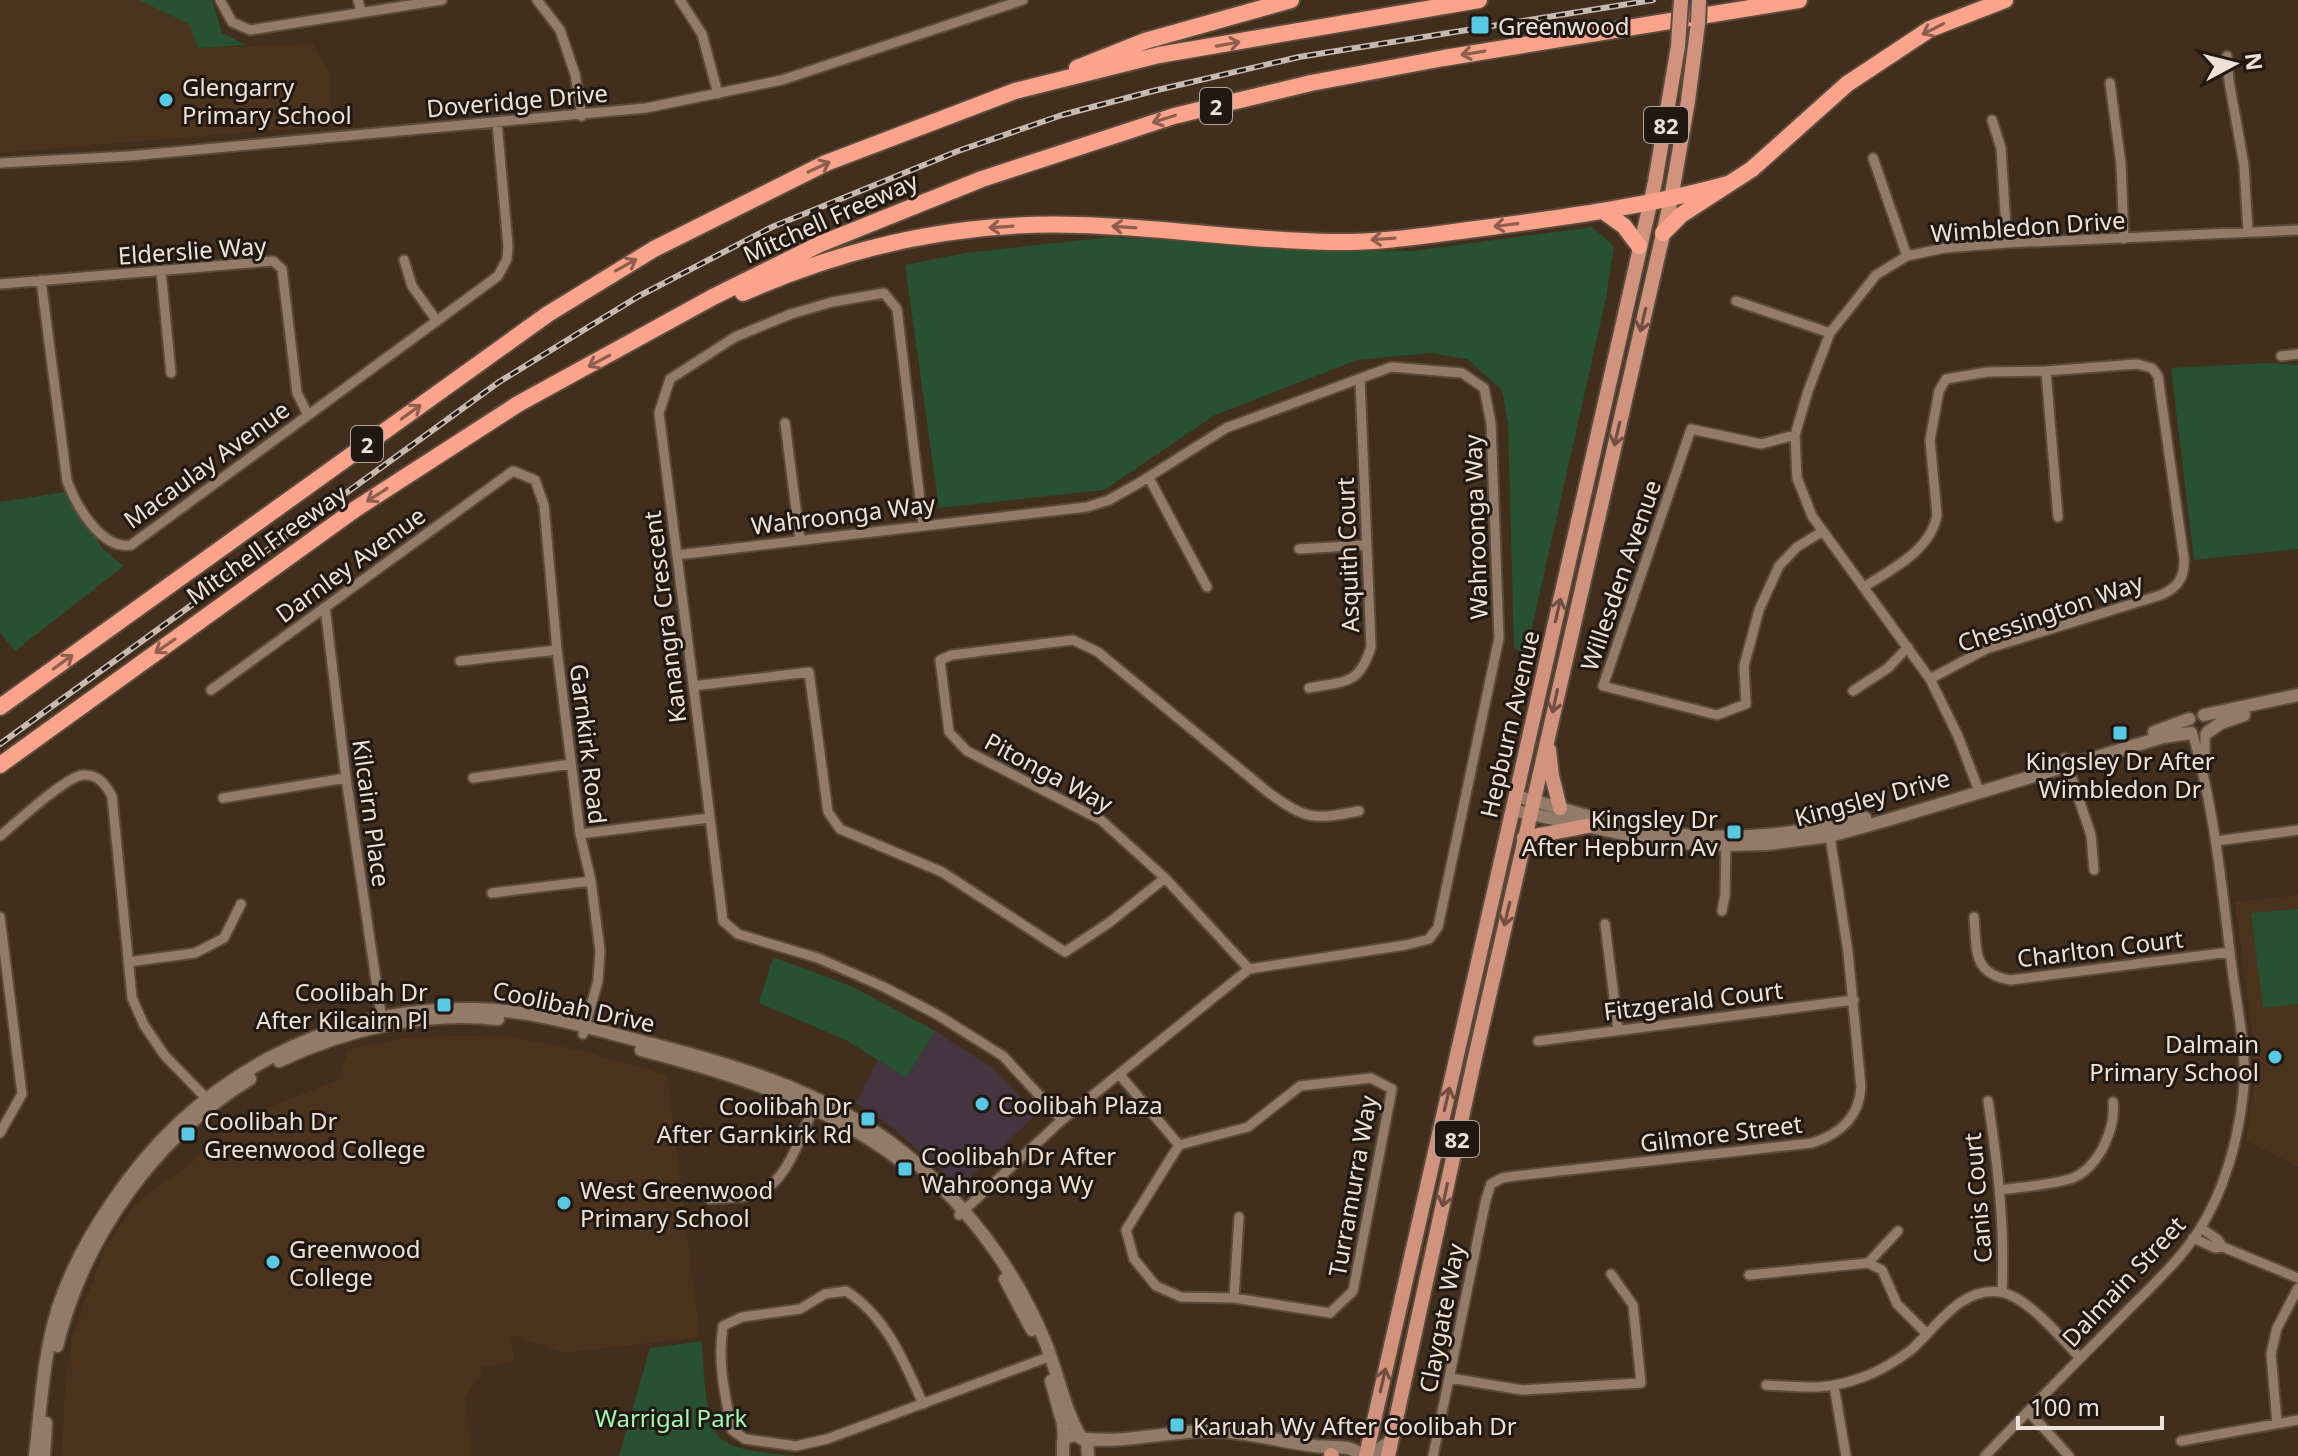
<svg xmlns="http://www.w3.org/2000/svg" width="2298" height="1456" font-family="'Noto Sans',sans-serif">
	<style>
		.commercial { fill: #443541 }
		.built { fill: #4b331d }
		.green { fill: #275130 }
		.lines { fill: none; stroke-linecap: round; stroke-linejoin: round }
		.street-casing { stroke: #5b4b3d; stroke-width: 13 }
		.secondary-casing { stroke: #5b4b3d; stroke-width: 16 }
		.primary-casing { stroke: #5b4b3d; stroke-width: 18 }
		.highway-casing { stroke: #5b4b3d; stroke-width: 20 }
		.street { stroke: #927c69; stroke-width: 9 }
		.secondary { stroke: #927c69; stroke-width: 12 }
		.primary { stroke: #d1937d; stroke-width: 14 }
		.highway { stroke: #fba38b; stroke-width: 16 }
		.rail-casing { stroke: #c7b9ae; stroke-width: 6 }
		.rail { stroke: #211811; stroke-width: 3; stroke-dasharray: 9; stroke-linecap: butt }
		.primary-bridge-casing { stroke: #5b4b3d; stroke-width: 18; stroke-linecap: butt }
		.primary-bridge { stroke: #d1937d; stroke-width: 14 }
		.oneway { stroke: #8e5e4e }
		.oneway2 { stroke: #704f42 }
		.poi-dot { fill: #58c9e4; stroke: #211811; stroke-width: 3 }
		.labels { text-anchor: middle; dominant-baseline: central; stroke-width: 6; stroke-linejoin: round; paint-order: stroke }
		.shield { fill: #211811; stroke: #b0a59c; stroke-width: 2 }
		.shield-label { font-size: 22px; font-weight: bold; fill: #eee2d8 }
		.poi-label { font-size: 24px; fill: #eee2d8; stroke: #211811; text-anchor: start }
		.street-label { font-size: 24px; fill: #eee2d8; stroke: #211811 }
		.park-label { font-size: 24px; fill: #9ff9b0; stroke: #211811 }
	</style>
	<rect width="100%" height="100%" fill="#412e1d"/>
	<path class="commercial" d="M935 1031 991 1067 1037 1114 961 1185 952 1180 892 1127 856 1103 878 1060 906 1077Z"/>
	<path class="built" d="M0 0H138L189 24 198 48 313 44 330 75 333 125 0 153Z
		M2298 895V1167L2246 1141 2254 1084 2252 1030 2235 902Z
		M500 1035 579 1050 667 1075 700 1337 565 1353 511 1335 514 1361 481 1368V1375L465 1397 472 1456H62L65 1383 73 1335 105 1248 136 1203 195 1160 231 1122 338 1080 348 1049 412 1037Z"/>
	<path class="green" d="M138 0H212L222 33 246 45 198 48 189 24Z
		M1592 227 1614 246 1606 298 1526 654 1514 648 1508 424 1502 390 1467 359 1431 353 1357 360 1215 415 1104 490 939 508 905 265 965 253 1110 237 1357 251H1413Z
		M2267 363 2298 365V549L2194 560 2171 368Z
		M65 492 103 549 124 566 15 651 0 633V502Z
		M2298 909V1004L2263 1008 2251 913Z
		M773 957 851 986 935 1031 906 1078 846 1040 759 1003Z
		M702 1341C703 1362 705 1423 720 1438 735 1452 778 1454 798 1456H619L650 1348Z"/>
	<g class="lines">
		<g class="street-casing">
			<path id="street" d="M220 0 232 22 250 30 442 0
				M358 0 361 12
				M537 0 560 30 575 74 582 116
				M680 0 702 34 718 94
				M2227 56 2229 81 2244 165 2248 232
				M2110 83 2121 164 2124 239
				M1992 120 2001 148 2007 243
				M1873 158 1907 256
				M0 163 129 156 646 108 782 80 1023 0
				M404 260 412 286 437 321
				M161 271 171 373
				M41 280 67 481C76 505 101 550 131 545L498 276 507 259 508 246 497 122
				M0 284 273 261 282 269 297 393 308 415
				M1736 301 1830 333
				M2281 356 2298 354
				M2046 371 2058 517
				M785 423 800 540
				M1795 435 1761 444 1691 429 1603 686 1717 715 1746 704 1744 666 1759 610 1779 566 1797 547 1823 531
				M1149 478 1207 587
				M923 525 897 309 884 293 832 302 791 314 735 337 670 379 659 413 723 921 738 934 818 958 884 987 936 1014 1003 1056 1062 1120
				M1299 549 1365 545
				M677 555 1087 507 1109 500 1139 483 1226 428 1391 367 1462 373 1484 388 1491 423 1499 638 1438 927 1429 939 1406 945 1249 969 1062 1120 959 1215
				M1864 587C1892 569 1931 550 1937 515L1930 440 1939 391 1946 379 1987 372 2046 371 2137 364 2152 368 2158 376 2184 559C2185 578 2177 588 2161 595L1986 649 1930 679
				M325 607 346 778 382 1021
				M460 661 557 650
				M693 686 809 672 828 812 840 829 942 872 1065 952 1110 922 1165 878
				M1309 688C1344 681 1359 686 1371 647L1360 379
				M211 690 513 471 535 480 544 505 557 650 580 834 591 881 600 951 598 981 583 1034
				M1853 691 1888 668 1908 647
				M2065 758 2091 835 2094 870
				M2205 761V734
				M473 778 571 764
				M1979 791 1958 736 1930 679 1812 516 1797 478 1795 435 1808 391 1830 333 1876 275 1907 256 1945 248 2007 243 2298 230
				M223 798 346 778
				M580 834 709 818
				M0 836C16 823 65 777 83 775 98 774 105 784 112 796L132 998 144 1025 165 1056 210 1102
				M2216 841 2298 830
				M492 893 591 881
				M1722 911 1725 895 1726 840
				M0 917 22 1094 0 1133
				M1974 917C1977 950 1972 974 2011 980L2230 952
				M1605 924 1618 1030
				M128 962 195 953 224 938 241 904
				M1249 969 1165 878 1101 820 967 751 949 732 940 660 952 655 1073 640 1098 652 1269 793C1307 820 1313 820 1359 811
				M1538 1041 1854 1000
				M1120 1075 1179 1145
				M1371 1078 1392 1089 1353 1291 1330 1313 1234 1298 1181 1297 1156 1286 1134 1259 1126 1230 1179 1145 1248 1127 1300 1086Z
				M1988 1101C1998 1166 2005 1227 2002 1292
				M2001 1190C2020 1187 2060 1184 2075 1177 2100 1165 2116 1127 2113 1102
				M710 1199C724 1198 739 1198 753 1195 787 1187 801 1133 815 1105
				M2201 1228 2218 1240 2223 1247
				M2193 1238 2215 1248 2223 1247 2298 1278
				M1868 1263 1898 1231
				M1749 1275 1868 1263 1882 1270 1897 1304 1926 1333
				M1234 1298 1239 1217
				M1450 1378 1522 1390 1641 1383 1633 1305 1611 1274
				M1766 1385C1803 1387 1827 1391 1863 1377 1878 1372 1898 1360 1911 1350 1937 1327 1960 1287 2000 1292 2027 1296 2062 1339 2080 1358
				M1834 1386 1846 1456
				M923 1404C905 1363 886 1316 846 1291L825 1294 800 1309 742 1317 723 1326C717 1361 725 1396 732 1430L745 1439 796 1446 827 1439 1051 1356
				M2028 1411 2069 1456
				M2277 1423 2271 1354 2277 1328 2298 1288
				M2181 1441 2298 1420
				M1433 1456 1486 1199 1491 1184 1502 1178 1515 1176 1812 1143C1840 1134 1859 1118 1861 1087L1848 952 1829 830
				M1985 1456C2030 1409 2075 1363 2121 1317 2147 1290 2178 1263 2198 1232 2224 1192 2238 1141 2243 1095 2248 1053 2237 1009 2232 968 2222 890 2215 811 2193 735"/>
		</g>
		<g class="secondary-casing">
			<path id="secondary" d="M2204 715 2298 695
				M2154 732 2189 719
				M2208 732 2221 723 2244 715
				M1515 796C1564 808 1614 826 1664 833 1730 842 1800 834 1865 818
				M1512 810 1661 842 1726 845 1767 844 1830 836 1891 819 2163 737 2191 733
				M641 1050C734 1074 823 1102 901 1161
				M279 1061C347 1029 423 1011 498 1019
				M1005 1279 1032 1330
				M57 1346C84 1236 154 1138 250 1079
				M1051 1381 1063 1424 1064 1440
				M1086 1439C1127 1443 1169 1431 1210 1431 1246 1431 1280 1442 1315 1446 1330 1448 1352 1444 1362 1456
				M35 1456C41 1406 43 1356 58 1308 71 1269 90 1234 113 1201 196 1078 326 1007 475 1009 533 1010 589 1028 644 1042 741 1066 840 1096 916 1163 974 1214 1017 1273 1046 1344 1058 1374 1064 1408 1080 1436
				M44 1456 46 1423
				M1063 1456V1442L1067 1437 1076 1435 1087 1442 1088 1456
				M1369 1456 1391 1441"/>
		</g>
		<g class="primary-casing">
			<path id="primary" d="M1549 750 1552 776 1560 808
				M1524 838 1587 826
				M1331 1455 1332 1456
				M1366 1456 1655 182 1678 46
				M1388 1456 1474 1062 1671 199 1688 101 1698 23"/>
		</g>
		<g class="highway-casing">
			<path id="highway" d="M1077 68 1145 41 1291 0
				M1603 211 1624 226 1639 246
				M1663 233 1681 215 1752 169 1847 84 1930 29 2005 0
				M743 293C849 246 963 221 1079 225 1164 227 1248 241 1333 242 1383 243 1434 234 1484 228 1566 217 1648 206 1728 184
				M0 707 548 314 654 249 826 163 1015 91 1159 55 1479 0
				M0 765 357 508 518 404 713 297 820 244 982 179 1174 116 1311 83 1444 58 1799 0"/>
		</g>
		<use href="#street" class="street"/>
		<use href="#secondary" class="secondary"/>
		<use href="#primary" class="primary"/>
		<use href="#highway" class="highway"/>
		<g class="rail-casing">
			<path id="rail" d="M0 744 499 382 639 296 772 227 958 151 1062 115 1153 91 1299 57 1653 0"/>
		</g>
		<use href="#rail" class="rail"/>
		<g class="primary-bridge-casing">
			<path id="primary-bridge" d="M1698 23 1699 0
				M1678 46 1681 0"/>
		</g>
		<use href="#primary-bridge" class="primary-bridge"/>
	</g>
	<defs><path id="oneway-shaft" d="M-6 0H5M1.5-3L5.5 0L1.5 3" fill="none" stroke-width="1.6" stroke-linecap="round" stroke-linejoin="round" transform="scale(2)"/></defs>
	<g class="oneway">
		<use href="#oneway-shaft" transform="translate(1933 29) rotate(153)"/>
		<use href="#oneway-shaft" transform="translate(1228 44) rotate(-10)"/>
		<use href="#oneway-shaft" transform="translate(1473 53) rotate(171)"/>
		<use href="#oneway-shaft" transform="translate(1164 119) rotate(162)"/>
		<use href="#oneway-shaft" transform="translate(819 167) rotate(-25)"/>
		<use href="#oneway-shaft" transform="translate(1506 225) rotate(173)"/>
		<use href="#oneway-shaft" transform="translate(1001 227) rotate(176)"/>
		<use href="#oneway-shaft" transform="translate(1124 227) rotate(-176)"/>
		<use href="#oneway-shaft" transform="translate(1383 239) rotate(176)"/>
		<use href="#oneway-shaft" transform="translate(626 265) rotate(-29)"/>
		<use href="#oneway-shaft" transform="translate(599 361) rotate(152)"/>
		<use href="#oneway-shaft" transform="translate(411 412) rotate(-36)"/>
		<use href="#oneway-shaft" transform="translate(377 495) rotate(147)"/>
		<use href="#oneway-shaft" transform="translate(165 646) rotate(145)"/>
		<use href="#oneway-shaft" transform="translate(63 662) rotate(-36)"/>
	</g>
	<g class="oneway2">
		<use href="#oneway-shaft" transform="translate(1643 320) rotate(103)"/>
		<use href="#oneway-shaft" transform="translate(1617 434) rotate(103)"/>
		<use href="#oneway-shaft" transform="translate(1558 610) rotate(-77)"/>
		<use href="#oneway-shaft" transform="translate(1555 701) rotate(102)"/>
		<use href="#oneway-shaft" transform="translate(1507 914) rotate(103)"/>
		<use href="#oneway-shaft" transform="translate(1447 1099) rotate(-77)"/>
		<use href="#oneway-shaft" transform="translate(1445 1195) rotate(102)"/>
		<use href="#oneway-shaft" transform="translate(1383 1380) rotate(-77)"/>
	</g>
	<g class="poi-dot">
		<rect x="1470" y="15" width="20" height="20" rx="4"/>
		<circle cx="166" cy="100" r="8"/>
		<rect x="2112" y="725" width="16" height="16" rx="4"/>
		<rect x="1726" y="824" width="16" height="16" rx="4"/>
		<rect x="436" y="997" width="16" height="16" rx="4"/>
		<circle cx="2275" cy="1057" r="8"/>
		<circle cx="982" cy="1104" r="8"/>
		<rect x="860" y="1111" width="16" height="16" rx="4"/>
		<rect x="180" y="1126" width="16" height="16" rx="4"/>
		<rect x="897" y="1161" width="16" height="16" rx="4"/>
		<circle cx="564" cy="1203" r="8"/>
		<circle cx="273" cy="1262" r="8"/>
		<rect x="1169" y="1417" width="16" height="16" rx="4"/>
	</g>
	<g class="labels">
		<g class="shield">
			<rect x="1200" y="88" width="32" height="36" rx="6"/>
			<rect x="1644" y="107" width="44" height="36" rx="6"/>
			<rect x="351" y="426" width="32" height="36" rx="6"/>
			<rect x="1435" y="1121" width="44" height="36" rx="6"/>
		</g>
		<g class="shield-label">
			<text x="1216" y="106">2</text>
			<text x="1666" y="125">82</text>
			<text x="367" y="444">2</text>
			<text x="1457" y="1139">82</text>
		</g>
		<g class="poi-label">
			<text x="1498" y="25">Greenwood</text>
			<text x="182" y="86">Glengarry<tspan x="182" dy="28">Primary School</tspan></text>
			<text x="2120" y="760" text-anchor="middle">Kingsley Dr After<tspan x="2120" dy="28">Wimbledon Dr</tspan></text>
			<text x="1718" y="818" text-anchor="end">Kingsley Dr<tspan x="1718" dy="28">After Hepburn Av</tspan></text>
			<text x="428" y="991" text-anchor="end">Coolibah Dr<tspan x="428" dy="28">After Kilcairn Pl</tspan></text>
			<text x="2259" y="1043" text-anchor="end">Dalmain<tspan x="2259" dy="28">Primary School</tspan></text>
			<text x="998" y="1104">Coolibah Plaza</text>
			<text x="852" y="1105" text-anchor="end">Coolibah Dr<tspan x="852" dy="28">After Garnkirk Rd</tspan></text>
			<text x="204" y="1120">Coolibah Dr<tspan x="204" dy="28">Greenwood College</tspan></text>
			<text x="921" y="1155">Coolibah Dr After<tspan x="921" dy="28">Wahroonga Wy</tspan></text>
			<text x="580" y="1189">West Greenwood<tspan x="580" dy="28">Primary School</tspan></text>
			<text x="289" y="1248">Greenwood<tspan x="289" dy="28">College</tspan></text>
			<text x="1193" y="1425">Karuah Wy After Coolibah Dr</text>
		</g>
		<g class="street-label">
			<text transform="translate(517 100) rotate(-5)">Doveridge Drive</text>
			<text transform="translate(830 217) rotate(-24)">Mitchell Freeway</text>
			<text transform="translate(2028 226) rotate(-4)">Wimbledon Drive</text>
			<text transform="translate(192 250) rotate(-4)">Elderslie Way</text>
			<text transform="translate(206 464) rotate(-36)">Macaulay Avenue</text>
			<text transform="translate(843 514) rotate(-7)">Wahroonga Way</text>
			<text transform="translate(1475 527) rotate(-92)">Wahroonga Way</text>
			<text transform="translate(266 544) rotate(-35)">Mitchell Freeway</text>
			<text transform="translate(1347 555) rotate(-92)">Asquith Court</text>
			<text transform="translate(350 564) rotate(-36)">Darnley Avenue</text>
			<text transform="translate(1620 575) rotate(-71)">Willesden Avenue</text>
			<text transform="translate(2050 612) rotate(-19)">Chessington Way</text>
			<text transform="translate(664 617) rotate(-97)">Kanangra Crescent</text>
			<text transform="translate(1509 724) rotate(-77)">Hepburn Avenue</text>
			<text transform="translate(589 744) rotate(83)">Garnkirk Road</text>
			<text transform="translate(1049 772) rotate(28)">Pitonga Way</text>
			<text transform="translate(1872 797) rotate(-15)">Kingsley Drive</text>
			<text transform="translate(372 813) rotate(82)">Kilcairn Place</text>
			<text transform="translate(2100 948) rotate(-7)">Charlton Court</text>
			<text transform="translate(1693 1000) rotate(-7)">Fitzgerald Court</text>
			<text transform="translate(574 1006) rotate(12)">Coolibah Drive</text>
			<text transform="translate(1721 1133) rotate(-7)">Gilmore Street</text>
			<text transform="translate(1352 1186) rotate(-80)">Turramurra Way</text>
			<text transform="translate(1977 1198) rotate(-95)">Canis Court</text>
			<text transform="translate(2123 1281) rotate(-47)">Dalmain Street</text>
			<text transform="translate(1441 1318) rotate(-79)">Claygate Way</text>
		</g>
		<g class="park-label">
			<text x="671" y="1417">Warrigal Park</text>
		</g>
	</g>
	<g transform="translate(2234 64) rotate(83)" stroke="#211811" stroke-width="6" paint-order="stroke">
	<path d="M0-6L14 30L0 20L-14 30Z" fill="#eee2d8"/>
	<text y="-12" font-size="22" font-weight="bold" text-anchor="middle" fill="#eee2d8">N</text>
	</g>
	<path d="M2018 1416v12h144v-12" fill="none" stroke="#eee2d8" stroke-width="4"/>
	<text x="2030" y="1416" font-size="24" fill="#eee2d8" stroke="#211811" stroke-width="6" paint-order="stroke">100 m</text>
</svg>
